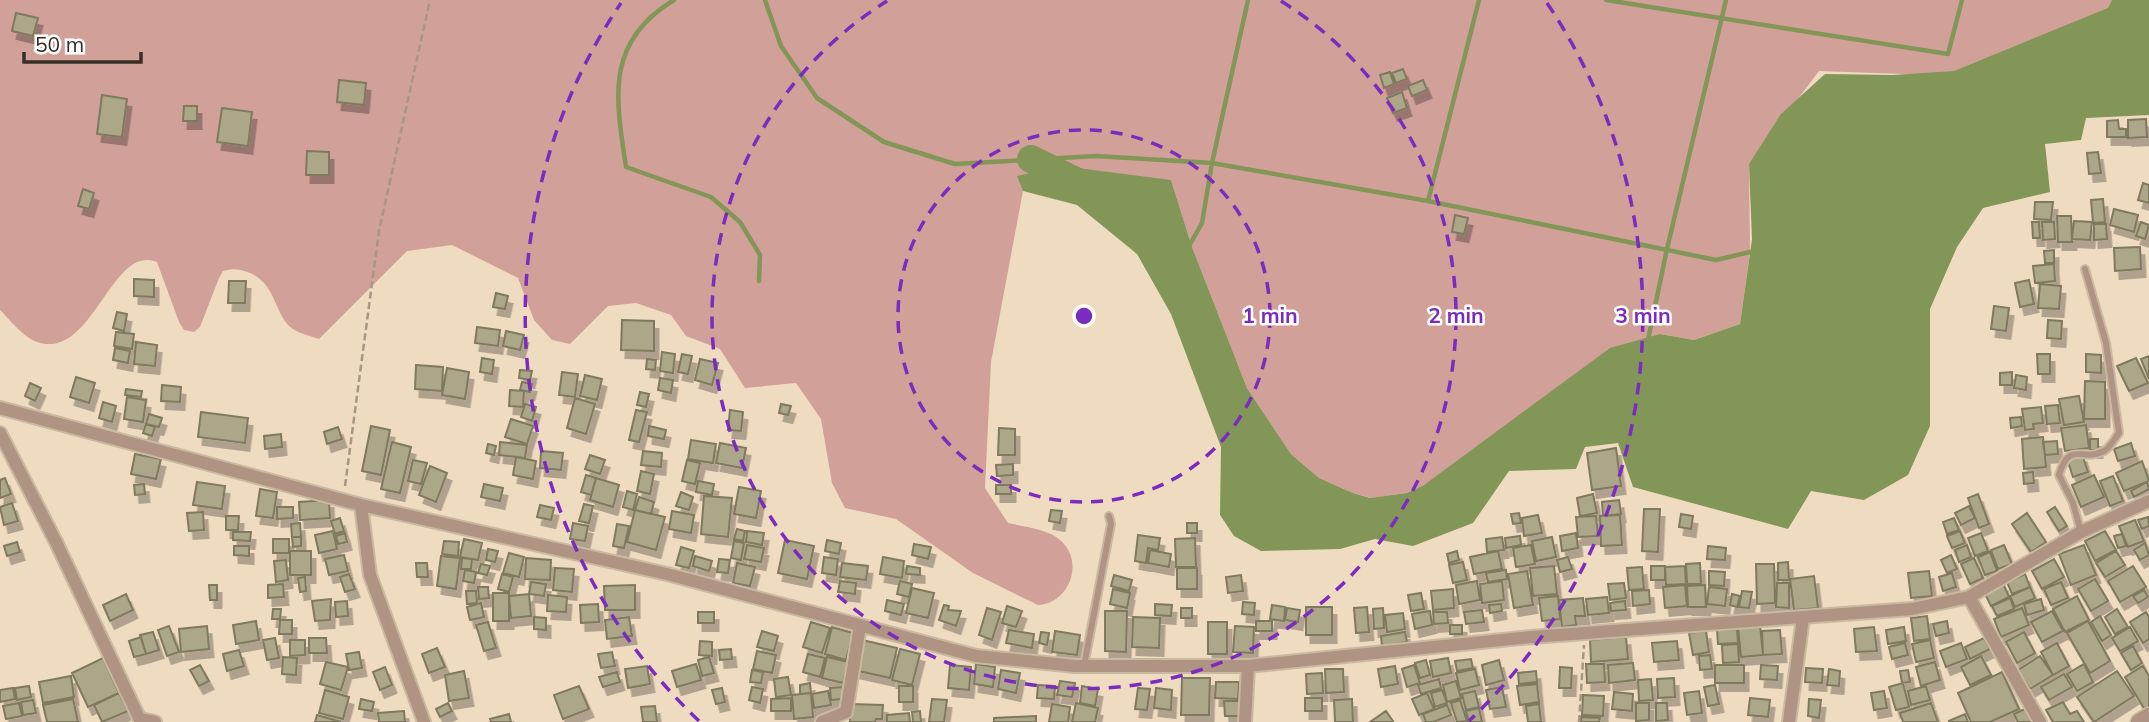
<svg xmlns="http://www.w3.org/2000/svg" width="2149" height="722" font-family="Mulish,sans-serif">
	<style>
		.green { fill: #d1a099 }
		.water { fill: #829657 }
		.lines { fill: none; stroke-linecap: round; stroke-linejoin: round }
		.stream { stroke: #829657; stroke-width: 4.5 }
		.river { stroke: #829657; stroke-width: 28 }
		.building { fill: #aca789; stroke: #7f7a5e; stroke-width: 2; filter: url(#shadow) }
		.service-casing { stroke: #cab9a1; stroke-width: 10 }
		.minor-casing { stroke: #cab9a1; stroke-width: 16 }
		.tertiary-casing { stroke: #cab9a1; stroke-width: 19 }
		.path { stroke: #a69783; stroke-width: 2.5; stroke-dasharray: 7 3.5; stroke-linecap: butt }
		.service { stroke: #af9383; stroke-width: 6 }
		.minor { stroke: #af9383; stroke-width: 12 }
		.tertiary { stroke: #af9383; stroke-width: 16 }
		.ring { fill: none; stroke: #7b2cbf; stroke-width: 3.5; stroke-dasharray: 12 9 }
		.centre { fill: #7b2cbf; stroke: #fff; stroke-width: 3.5 }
		.ring-label { font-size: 21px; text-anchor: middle; font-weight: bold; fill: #7b2cbf; stroke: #fff; stroke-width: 5; stroke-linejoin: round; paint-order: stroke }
	</style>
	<defs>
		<filter id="shadow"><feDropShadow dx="4.5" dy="8" stdDeviation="0" flood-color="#0004"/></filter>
	</defs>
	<rect width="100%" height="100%" fill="#efdbc0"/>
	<path class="green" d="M0 0H2120L2118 6 1959 76 1819 71 1749 164 1750 252 1740 324 1694 340 1660 334 1424 485 1407 493 1371 498 1353 493 1319 478 1291 454 1247 388 1192 247 1171 180 1018 176 1023 191 991 362 985 488 1008 523C1024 527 1048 529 1060 540 1085 561 1070 603 1038 605L973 573 896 519 845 508 832 483 821 419 796 383 745 388 720 349 686 336 671 315 636 303 608 306 570 344 552 340 534 320 518 278 452 245 407 251 319 339C311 336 300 334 293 329 274 316 277 284 250 273 240 269 234 268 223 271L219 278 200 327 194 332 184 330 179 322 157 262C111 243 93 361 37 342 23 337 11 321 0 310Z"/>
	<path class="water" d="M2112 0H2149V115L2086 118 2081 140 2045 144 2050 192 1983 208 1957 247 1930 309V426L1908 475 1864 500 1811 491 1788 529 1633 487 1618 443 1585 447 1576 469 1509 471 1473 523 1413 546 1375 539 1340 549 1261 551 1234 536 1220 515 1221 447 1171 314 1137 254 1077 205 1023 191 1017 176 1062 166 1171 180 1192 247 1247 388 1291 454 1319 478 1353 493 1370 498 1407 493 1424 485 1610 348 1660 334 1694 340 1740 324 1752 239 1749 164 1781 114 1825 74 1893 75 1954 71 2108 8Z"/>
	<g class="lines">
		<path class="stream" d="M674 0C604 42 616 99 626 167L711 197 740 222 760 255 759 281
			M765 0 781 46 817 98 884 142 955 164 1096 156 1212 163 1428 201
			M1479 0 1428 201 1716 260 1750 252
			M1606 0 1948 54 1962 0
			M1189 246 1202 223 1212 163 1248 0
			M1648 340 1667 249 1726 0"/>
		<path class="river" d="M1031 159 1082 184"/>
	</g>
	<path class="building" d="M16 13 38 18 33 36 12 31Z
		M1403 69 1407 79 1396 83 1392 73Z
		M1390 72 1394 84 1384 88 1380 75Z
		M339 80 366 83 364 105 337 102Z
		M1423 80 1427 90 1412 96 1408 86Z
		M1402 92 1407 108 1393 113 1387 98Z
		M102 95 127 99 122 137 97 134Z
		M184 106H197V121H183Z
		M222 108 252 112 248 146 217 142Z
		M2146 119 2147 137 2128 138V120Z
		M2118 120 2119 129H2126V137H2107V121Z
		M307 151 329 152V175H306Z
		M2098 152 2101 173 2089 174 2087 153Z
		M2143 183 2149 185V203L2138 200Z
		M83 189 94 193 89 209 78 206Z
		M2103 199 2105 222 2093 223 2091 200Z
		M2035 202H2053L2051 220 2034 219Z
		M2114 209 2138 215 2134 232 2110 225Z
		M1455 215 1468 218 1464 234 1452 232Z
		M2057 216H2071L2072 242H2058Z
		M2074 221 2092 222 2090 240 2072 239Z
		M2032 222H2039L2040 238H2033Z
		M2042 222H2054L2055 239 2043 240Z
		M2141 222 2149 225 2145 239 2136 236Z
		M2094 224H2106L2107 239 2094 240Z
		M2140 247 2141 269 2115 271 2114 248Z
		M2054 250V263H2045L2044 251Z
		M2054 264 2055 281 2035 283 2033 266Z
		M134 279 154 280V297L134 296Z
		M2029 280 2034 304 2020 307 2015 283Z
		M229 281H246L245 303H228Z
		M2040 284 2061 286 2059 309 2038 308Z
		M496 293 508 296 505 309 493 307Z
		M1994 306 2009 308 2006 331 1991 329Z
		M117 312 127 314 124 331 113 328Z
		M622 320 654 321V351L621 350Z
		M2048 320 2062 321 2061 339 2047 338Z
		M477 327 500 330 498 346 475 343Z
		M506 331 524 335 520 350 503 346Z
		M116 332 134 334 132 349 114 346Z
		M136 342 157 345 155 366 134 364Z
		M115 348 130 351 128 363 113 360Z
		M662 352 675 354 673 373 660 371Z
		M682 354 692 356 688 374 678 372Z
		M2037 354H2050V374H2038Z
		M2086 354 2101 355V373L2086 372Z
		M2149 356V379L2141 359Z
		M482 358 494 360 492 374 480 372Z
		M2136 358 2148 383 2129 391 2117 366Z
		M647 359 656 360 655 370 646 369Z
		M700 359 718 363 712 385 695 380Z
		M416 365 443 367 442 391 415 389Z
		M447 368 469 372 465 399 442 395Z
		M520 370 532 371 530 380 519 378Z
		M562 372 578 374 575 397 559 395Z
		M2012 372V385H2000V373Z
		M585 375 602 379 597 400 580 396Z
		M2016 375 2027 377 2026 390 2014 388Z
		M76 377 95 383 89 403 70 397Z
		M660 378 673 380 671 393 658 390Z
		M2085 381 2105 382V419H2084Z
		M522 382 532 384 530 392 520 390Z
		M30 383 41 388 35 401 25 396Z
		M162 385 181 387 180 402 161 401Z
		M126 389 142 391 141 397 125 395Z
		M510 390 524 391 523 407 509 406Z
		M640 392 649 394 646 407 637 405Z
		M2079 396 2084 422 2064 425 2059 399Z
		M127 397 146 400 143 422 124 419Z
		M575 398 595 404 586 434 567 428Z
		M103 402 116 406 112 422 99 418Z
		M525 404 536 407 532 421 521 417Z
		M781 404 791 406 788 415 779 413Z
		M2058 405 2060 423 2047 424 2045 406Z
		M2041 407 2043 423 2033 424 2034 429 2025 430 2022 409Z
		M636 410 647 412 639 442 629 440Z
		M730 410 743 412 741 431 728 430Z
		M201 412 248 418 245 443 198 437Z
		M149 414 162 418 159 427 146 424Z
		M2021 417 2022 426 2011 428 2010 418Z
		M511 419 533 426 527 444 505 437Z
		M146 424 155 427 152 436 143 433Z
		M2086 425 2089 448 2065 451 2061 428Z
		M371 426 390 430 381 475 362 471Z
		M649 426 666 430 664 439 648 436Z
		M338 427 342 439 327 444 324 432Z
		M999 428 1015 429V455H998Z
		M281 434 282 447 265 449 264 436Z
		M2043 437 2046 467 2024 469 2022 439Z
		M2090 439H2098V450H2090Z
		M691 440 716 444 713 463 688 459Z
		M2057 441 2058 454 2045 455 2043 442Z
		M392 442 411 447 400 493 381 489Z
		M500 442 527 445 525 458 499 455Z
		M720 443 746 448 742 468 716 463Z
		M2131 443 2135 456 2118 461 2114 449Z
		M488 444 496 446 494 455 486 453Z
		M1616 448 1621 486 1592 490 1587 453Z
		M541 451 563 453 561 470 540 468Z
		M643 451 662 453 661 467 641 465Z
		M135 454 161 459 156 479 131 474Z
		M2082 454 2088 472 2073 477 2067 459Z
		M590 455 605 460 600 474 585 469Z
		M516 457 536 461 533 479 513 475Z
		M413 460 427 463 421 484 408 481Z
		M687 460 700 463 695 484 682 481Z
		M2142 461 2149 481 2124 491 2116 473Z
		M1013 464V475L997 476 996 465Z
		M430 466 447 473 436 502 419 495Z
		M641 471 654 474 650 494 637 491Z
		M2033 472 2034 483 2024 484 2023 473Z
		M586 475 596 478 591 495 581 492Z
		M2094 475 2104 497 2081 507 2072 485Z
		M2113 476 2123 501 2110 506 2100 481Z
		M5 478 11 494 0 498V480Z
		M596 478 619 485 613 507 590 500Z
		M698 481 714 484 712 495 696 492Z
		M197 482 225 486 222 509 193 505Z
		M2147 482 2149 489 2134 497 2131 491Z
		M144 484 145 494 135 495 134 485Z
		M484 484 503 488 500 501 481 497Z
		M996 485H1011V494H996Z
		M739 487 761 491 756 518 734 514Z
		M260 489 277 492 273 518 256 516Z
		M627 491 637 494 633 510 623 507Z
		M681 492 693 497 689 510 676 506Z
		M1593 494 1597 513 1580 516 1577 498Z
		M1978 494 1989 524 1979 528 1968 498Z
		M704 496 732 498 728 537 701 534Z
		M639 497 654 502 651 514 635 510Z
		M329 500 330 518 300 520 299 502Z
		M1619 500 1621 514 1603 516 1602 502Z
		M12 503 18 521 4 525 0 507Z
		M584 504 593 506 589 523 579 521Z
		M540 505 554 508 551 520 537 517Z
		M1969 506 1975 518 1961 525 1955 513Z
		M277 507H293V518L277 519Z
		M2055 507 2067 526 2059 531 2047 512Z
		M1644 509H1660L1658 552 1642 551Z
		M635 510 665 517 656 550 627 542Z
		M1051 510 1062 511 1060 523 1049 521Z
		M672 511 694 515 691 533 669 529Z
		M203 512 204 530 189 531 187 513Z
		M1519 513 1521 523 1513 524 1511 514Z
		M2027 513 2046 542 2031 552 2012 524Z
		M1681 514 1693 516 1691 529 1679 527Z
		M1538 515 1542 533 1524 536 1522 518Z
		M1620 515 1622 545 1601 546 1600 516Z
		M226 516H239L238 530H226Z
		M1596 516 1598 536 1578 537 1576 517Z
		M2148 517 2149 526 2142 529 2138 520Z
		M340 518 344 531 335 534 331 521Z
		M1954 518 1959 530 1947 534 1943 522Z
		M2135 520 2144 541 2128 547 2119 526Z
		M300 523 301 537H292L291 524Z
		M573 523 588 526 585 541 570 539Z
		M1187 523H1197V533H1187Z
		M617 524 629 526 624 548 613 546Z
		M737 529 745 531 743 541 734 539Z
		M333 531 337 549 319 553 315 535Z
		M747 531 764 533 762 545 746 542Z
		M1960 531 1965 543 1952 548 1947 536Z
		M2105 531 2116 550 2095 561 2085 541Z
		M233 532H251L250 541 233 540Z
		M345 533 347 542 338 544 336 536Z
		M1576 533 1578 548 1562 551 1560 536Z
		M1981 533 1988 551 1975 556 1968 538Z
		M2122 534 2126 546 2118 548 2114 536Z
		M1138 535 1160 538 1158 550 1148 548 1146 563 1135 561Z
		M1520 536 1521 545 1506 548 1505 538Z
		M292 537H301V546L293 547Z
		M1502 537 1504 550 1487 552 1486 539Z
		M1552 537 1556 557 1536 561 1532 541Z
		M1195 538 1196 567H1176L1175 539Z
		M273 539H289V553H273Z
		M464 539 482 543 478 560 460 557Z
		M785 540 814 546 807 579 778 573Z
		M827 540 841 543 839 554 825 551Z
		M444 541 459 542 458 556 442 554Z
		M734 541 744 543 741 560 731 558Z
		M17 542 20 552 7 556 4 546Z
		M2145 543 2149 555 2140 560 2134 550Z
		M914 544 931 547 928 559 912 555Z
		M747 545 764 548 761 562 744 559Z
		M1531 545 1535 564 1516 567 1513 548Z
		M1967 545 1971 557 1959 562 1955 550Z
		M2004 545 2012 564 1998 569 1991 550Z
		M2084 545 2096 575 2071 585 2059 554Z
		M234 546H249V556L234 555Z
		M1708 546 1726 548 1725 560 1707 559Z
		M681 547 694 551 689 568 676 565Z
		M488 549 498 551 495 562 486 560Z
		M1150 550 1171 554 1169 567 1148 563Z
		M290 551H311V575H290Z
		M1457 551 1459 560 1449 563 1447 554Z
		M1498 551 1502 569 1474 574 1470 557Z
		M2116 551 2125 565 2105 577 2096 563Z
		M1990 552 1997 571 1985 575 1978 557Z
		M509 553 524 557 519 577 503 573Z
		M344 555 348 571 329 575 325 559Z
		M1951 555 1957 569 1947 573 1941 560Z
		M441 556 460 558 456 589 437 586Z
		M695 556 712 561 709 571 693 566Z
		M824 557 838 559 836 575 822 573Z
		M883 557 904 561 902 578 880 574Z
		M1568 557 1572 569 1560 572 1557 560Z
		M462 558 472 559 471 569H461Z
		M526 558 551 560 550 580 525 579Z
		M1974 558 1983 578 1970 584 1961 564Z
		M719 559 730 560 728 573 717 572Z
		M2054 559 2064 577 2042 589 2032 571Z
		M286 560 288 580 276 582 274 561Z
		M1463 562 1467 580 1453 583 1449 565Z
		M1788 562 1789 580H1778V563Z
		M416 563H427L428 577H417Z
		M737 563 755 567 750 586 733 583Z
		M842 563 868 566 866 580 840 577Z
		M1700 563 1701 584H1687L1686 564Z
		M481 564 490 566 487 575 478 573Z
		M1756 564H1774L1775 603 1757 604Z
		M907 566 920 568V575L906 574Z
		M1554 566 1557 594 1533 596 1530 568Z
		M1651 566H1665V580H1651Z
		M1685 566 1686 584 1666 585 1665 567Z
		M2133 566 2146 587 2120 602 2108 581Z
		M1642 567 1644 589 1629 590 1627 568Z
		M555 568 574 569 572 592 553 590Z
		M1177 568H1197V589H1177Z
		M465 570 476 572 474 583 463 581Z
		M1506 570 1507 579 1488 582 1486 573Z
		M1527 571 1533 605 1514 608 1508 574Z
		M1709 571 1725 572 1724 586 1709 585Z
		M1929 571 1932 596 1911 598 1908 573Z
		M1952 573 1956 587 1943 591 1939 577Z
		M349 574 355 589 345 592 340 577Z
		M502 574 513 577 509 592 498 589Z
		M2025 574 2030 587 2012 594 2007 582Z
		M1114 575 1132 580 1129 591 1111 586Z
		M1241 575 1243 591 1228 593 1226 577Z
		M1814 576 1818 608 1794 610 1790 579Z
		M305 577 306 591 300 592 298 578Z
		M2095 579 2108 601 2091 611 2078 589Z
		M840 581 856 583 855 594 838 592Z
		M900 581 912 584 909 597 897 594Z
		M1477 581 1480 600 1459 604 1456 585Z
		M1502 581 1504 600 1482 603 1480 584Z
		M531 582 546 584 544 596 529 594Z
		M2061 582 2068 598 2051 605 2044 589Z
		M1624 583 1626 598 1610 600 1608 584Z
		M1777 583H1789V608L1776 607Z
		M2003 583 2009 597 1991 606 1984 592Z
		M283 584 284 597 268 598V585Z
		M209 585H217V600H210Z
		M635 585V610H605L604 586Z
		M1685 585 1687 606 1665 608 1663 587Z
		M1705 585 1706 607H1688L1687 586Z
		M478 587H488L489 598 479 599Z
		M1709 587 1727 589 1725 606 1707 604Z
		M2030 587 2035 598 2015 607 2010 596Z
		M912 588 934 593 928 618 906 613Z
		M1113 589 1130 593 1127 608 1110 604Z
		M1453 589 1454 608 1433 610 1431 591Z
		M1649 590 1650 604 1633 606 1632 591Z
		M2144 590 2148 597 2138 603 2133 596Z
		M466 591H476L477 603 467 604Z
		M1742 591 1752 592 1749 608 1739 607Z
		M493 593H509V621H493Z
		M1421 593 1424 609 1411 611 1408 595Z
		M126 594 133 610 110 621 103 605Z
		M529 594 531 616 511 618 509 596Z
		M1732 594 1740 596 1737 607 1730 605Z
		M548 595 567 597 566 612 547 611Z
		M1558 596 1560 619 1542 621 1539 598Z
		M2077 596 2089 620 2065 632 2053 609Z
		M1607 597 1609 613 1588 615 1586 599Z
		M1583 598 1585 616H1575L1576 625 1562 627 1559 600Z
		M2010 598 2014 609 1997 616 1992 606Z
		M331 599 330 620 315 621 312 601Z
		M2041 599 2044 610 2027 615 2024 604Z
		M887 600 904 604 901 615 885 611Z
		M347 601 348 616 336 617 335 602Z
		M1625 601 1626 610 1611 611 1610 603Z
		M1243 602 1255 603 1254 615 1242 614Z
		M481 603 484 617 470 620 467 607Z
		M598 604 599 622 581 623 580 605Z
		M1155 604 1172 605 1171 616 1155 615Z
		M1501 604 1502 611 1490 613 1489 605Z
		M944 605 949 606 948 610 961 611 956 626 939 620Z
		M1272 605 1285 607 1284 621 1270 619Z
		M1007 606 1022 611 1016 627 1002 623Z
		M1306 607H1332V635H1306Z
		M1367 607 1369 632 1356 633 1354 608Z
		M987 608 1001 612 992 640 979 635Z
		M1181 608H1192V618H1181Z
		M1287 608 1300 610 1298 622 1285 620Z
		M1383 608 1384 628 1374 629 1373 609Z
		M2022 608 2029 625 2001 637 1994 619Z
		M273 609H281L280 619H272Z
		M2117 609 2128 627 2115 634 2105 617Z
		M1482 610 1484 622 1466 624 1464 612Z
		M1105 611H1127L1126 652 1105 651Z
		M1430 611 1432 625 1415 629 1412 614Z
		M2052 611 2063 631 2042 642 2031 622Z
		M698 612H714V623H698Z
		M1433 612H1447L1448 623 1434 624Z
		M2146 612 2149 617V639L2143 643 2130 622Z
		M1403 613 1405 629 1387 632 1385 615Z
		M1927 616 1930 639 1914 641 1911 618Z
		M2100 616 2111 635 2102 641 2091 622Z
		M534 617 546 618V630L534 629Z
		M629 617 632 636 607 639 605 620Z
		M1133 617 1160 618 1159 648 1132 647Z
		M280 620H292V634H279Z
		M256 621 259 640 236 644 233 625Z
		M1256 621H1272V631H1256Z
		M1947 621 1949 633 1936 636 1933 624Z
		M2088 621 2110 661 2090 673 2067 633Z
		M488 622 496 648 484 651 476 625Z
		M811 622 830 628 822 653 803 647Z
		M1208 622H1227V654H1208Z
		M1450 625H1462V634H1450Z
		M1760 625 1763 655 1741 657 1738 627Z
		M169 626 179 652 167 656 158 630Z
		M207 626 209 649 181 652 179 629Z
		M1235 626 1254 627 1253 653 1233 652Z
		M832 627 853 633 846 660 825 654Z
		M1874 627 1877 651 1856 652 1854 629Z
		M1904 627 1906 641 1888 644 1886 630Z
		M2130 627 2138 641 2120 651 2112 638Z
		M1737 629 1738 643 1718 644 1717 630Z
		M1009 630 1034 634 1032 648 1006 643Z
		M1780 630 1782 654 1763 655 1762 631Z
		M762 631 778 636 774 651 757 647Z
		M1055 631 1080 635 1077 655 1052 652Z
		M1706 631 1709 652 1693 655 1689 633Z
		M153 632 159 650 146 654 140 635Z
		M1041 632 1049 633 1047 645 1039 643Z
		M1405 632 1407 642 1382 646 1381 636Z
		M2024 632 2035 653 2017 663 2006 642Z
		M141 637 146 654 134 657 129 641Z
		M1626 637 1628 659 1591 662 1590 640Z
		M275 638 279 658 267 660 263 640Z
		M309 638H326L327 653H309Z
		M1984 638 1990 649 1970 659 1965 647Z
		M290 640H305V655L290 656Z
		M862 640 897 648 890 678 854 670Z
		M1930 640 1934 658 1916 662 1912 644Z
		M700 641 712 642V656L699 655Z
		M1677 641 1679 660 1654 662 1652 643Z
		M1905 643 1908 655 1892 659 1889 647Z
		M1961 643 1967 659 1946 667 1940 651Z
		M2057 643 2069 666 2053 675 2041 652Z
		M1738 644 1739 662 1723 663 1722 645Z
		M2133 646 2142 663 2131 670 2121 653Z
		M437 648 445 667 429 673 422 654Z
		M731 649 732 659 720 660 719 650Z
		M900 649 920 654 912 685 892 680Z
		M239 650 244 666 227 671 223 654Z
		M757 651 776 655 772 673 753 669Z
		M359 652 362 668 349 670 346 654Z
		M612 652 615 666 601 668 598 654Z
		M808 654 825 658 820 677 803 672Z
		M1710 655 1712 669 1700 670 1699 656Z
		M1981 656 1991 675 1970 685 1961 667Z
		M2040 656 2053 675 2030 689 2018 670Z
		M283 657 297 658 296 675 282 674Z
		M709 657 714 673 702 676 698 660Z
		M827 657 848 662 843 683 822 678Z
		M103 658 119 693 88 707 72 673Z
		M1448 658 1451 673 1433 677 1430 661Z
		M1471 659 1473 668 1457 671 1455 661Z
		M1426 660 1430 675 1420 678 1415 663Z
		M1499 660 1504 680 1486 685 1482 665Z
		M326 662 348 667 341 690 320 684Z
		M1935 662 1940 680 1921 686 1916 667Z
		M1633 663 1635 680 1609 683 1608 665Z
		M696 664 701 680 677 687 672 671Z
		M976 664 995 667 993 687 974 684Z
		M1586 664H1604L1605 682 1587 683Z
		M2084 664 2093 682 2077 691 2067 674Z
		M200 665 209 681 199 686 190 670Z
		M950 665 971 667 969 690 948 688Z
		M1414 665 1420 683 1407 687 1402 669Z
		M1715 665H1744V683H1715Z
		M1761 665 1778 666 1777 680 1760 679Z
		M647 666 650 684 628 688 625 669Z
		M1395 666 1398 684 1381 687 1378 669Z
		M2143 666 2149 676V708L2145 710 2125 677Z
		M385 667 392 685 380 690 373 672Z
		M1560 667 1572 668 1571 688H1559Z
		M1806 668 1823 669 1822 683 1805 682Z
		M1325 669H1343L1344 692 1326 693Z
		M1475 669 1479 685 1460 690 1456 673Z
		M1829 669 1840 671 1839 686 1827 685Z
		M752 670 763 672 761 683 750 682Z
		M1001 670 1020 673 1016 693 998 689Z
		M1908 670 1910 682 1902 683 1900 671Z
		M464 671 469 698 449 701 445 675Z
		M1536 671 1537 682 1519 684 1518 673Z
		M2117 671 2134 696 2094 722 2077 697Z
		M617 672 620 682 603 687 599 677Z
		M2002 672 2019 709 1990 722H1971L1958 693Z
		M1322 673 1323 693 1307 694 1306 674Z
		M2064 674 2072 687 2049 700 2041 687Z
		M71 676 74 697 43 703 39 682Z
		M788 677 791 695 776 697 774 679Z
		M1182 678H1210L1209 715H1181Z
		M1674 678 1675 697 1658 698 1657 679Z
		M1439 679 1441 688 1421 694 1418 685Z
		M1651 679 1653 700 1639 701 1638 680Z
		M1060 681 1075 683 1072 697 1057 695Z
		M1456 681 1461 698 1447 702 1443 685Z
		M1216 682H1239L1238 699 1215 698Z
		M810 683 811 693 800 694V685Z
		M1903 683 1909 707 1896 710 1889 687Z
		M1537 684 1539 702 1520 705 1517 686Z
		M1038 685 1055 686 1054 699 1037 698Z
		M1715 685 1719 704 1708 706 1704 687Z
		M29 686 31 697 17 700 15 688Z
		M579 686 589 709 563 719 554 695Z
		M899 686H913V702H899Z
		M1082 686 1098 689 1095 706 1080 703Z
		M1926 686 1930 700 1911 705 1908 691Z
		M752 687 763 689 760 703 749 700Z
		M844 687 845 699 831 700 830 688Z
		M1502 687 1506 707 1490 709 1486 690Z
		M13 688 15 699 0 702V690Z
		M722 688 725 702 716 704 712 690Z
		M1138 688 1150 689 1147 710 1135 709Z
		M1156 688 1172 690 1171 710 1154 708Z
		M325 690 349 697 343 719 319 713Z
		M1442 690 1447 703 1435 707 1431 693Z
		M828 691 831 705 814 708 812 694Z
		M1475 691 1479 707 1466 710 1462 694Z
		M1699 691 1702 713 1687 715 1684 693Z
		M1884 691 1887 708 1874 710 1871 693Z
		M1614 692 1633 694 1632 711 1612 709Z
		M119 693 128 711 102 722 94 705Z
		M811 693 813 717 794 719 792 695Z
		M1427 693 1434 709 1419 715 1412 699Z
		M1583 695 1604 696 1603 716 1582 715Z
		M791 698V711H771V699Z
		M1305 698H1322V711H1305Z
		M1750 698 1770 700 1768 717 1748 715Z
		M73 699 78 722H47L43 705Z
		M361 699 374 702 372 711 359 709Z
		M932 699 947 700 944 722H929Z
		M1352 699 1353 722H1335L1334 700Z
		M1809 699 1821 700 1819 718 1808 716Z
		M33 700 36 713 23 715 21 702Z
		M1460 700 1467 721 1457 722 1451 703Z
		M1224 701H1241V716H1225Z
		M2063 702 2070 714 2077 711 2084 722H2053L2046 710Z
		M19 703 22 716 6 719 3 706Z
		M448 703 452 711 440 717 436 709Z
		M1076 703 1098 708 1095 722H1072Z
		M1636 703H1649V720L1636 721Z
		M1656 703H1667L1668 720 1656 721Z
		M1931 703 1938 722H1903L1900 713Z
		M850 704 883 705 882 719H876L875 722H850Z
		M1052 704 1070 707 1068 722H1049Z
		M1539 704 1541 722H1528L1526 706Z
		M1447 705 1451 715 1433 722H1426L1423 714Z
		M655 706 657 722H643L641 707Z
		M2029 707 2036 722H2018L2014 714Z
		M1479 708 1482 722H1469L1466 711Z
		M404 711 405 722H379L378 713Z
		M920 711 921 722H913L912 712Z
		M1386 711 1393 721 1391 722H1370Z
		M909 713 910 722H887V715Z
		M509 714 511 722H491L490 719Z
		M1965 714 1968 722H1949V721Z
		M317 715 341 722H315Z
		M1036 716V722H994V718Z
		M1581 717 1600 718 1599 722H1581Z"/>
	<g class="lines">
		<g class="service-casing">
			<path id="service" d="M2081 532 2073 503 2059 475C2070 439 2082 463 2104 451 2111 447 2114 439 2119 433L2106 343 2085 269
				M1084 666 1111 524 1109 516"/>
		</g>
		<g class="minor-casing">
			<path id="minor" d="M0 408 361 505 667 574 976 656 1075 666H1248L1531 637 1912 609 1969 597 2081 532 2149 501
				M0 433 56 542 141 722
				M361 505 370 575 424 722
				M1969 597 2040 722
				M140 719 155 722
				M822 722 846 712 860 626
				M1245 722 1248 666
				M1789 722 1803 618"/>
		</g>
		<g class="tertiary-casing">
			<path id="tertiary" d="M2139 722 2149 716"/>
		</g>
		<path class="path" d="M345 486 379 231 430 0
			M1579 722 1584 645"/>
		<use href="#service" class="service"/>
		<use href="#minor" class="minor"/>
		<use href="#tertiary" class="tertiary"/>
	</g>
	<g class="ring">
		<circle cx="1084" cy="316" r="186"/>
		<path d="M1281 1A372 372 0 1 1 887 1"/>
		<path d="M699 721A559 559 0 0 1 621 3M1547 3A559 559 0 0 1 1469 721"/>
	</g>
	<circle cx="1084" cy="316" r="10" class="centre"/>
	<g class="ring-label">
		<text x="1270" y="323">1 min</text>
		<text x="1456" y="323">2 min</text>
		<text x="1643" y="323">3 min</text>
	</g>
	<path d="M24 52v10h117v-10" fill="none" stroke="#372f25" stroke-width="3.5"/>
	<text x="35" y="52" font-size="21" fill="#372f25" stroke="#ffffff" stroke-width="5" paint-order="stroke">50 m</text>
</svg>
